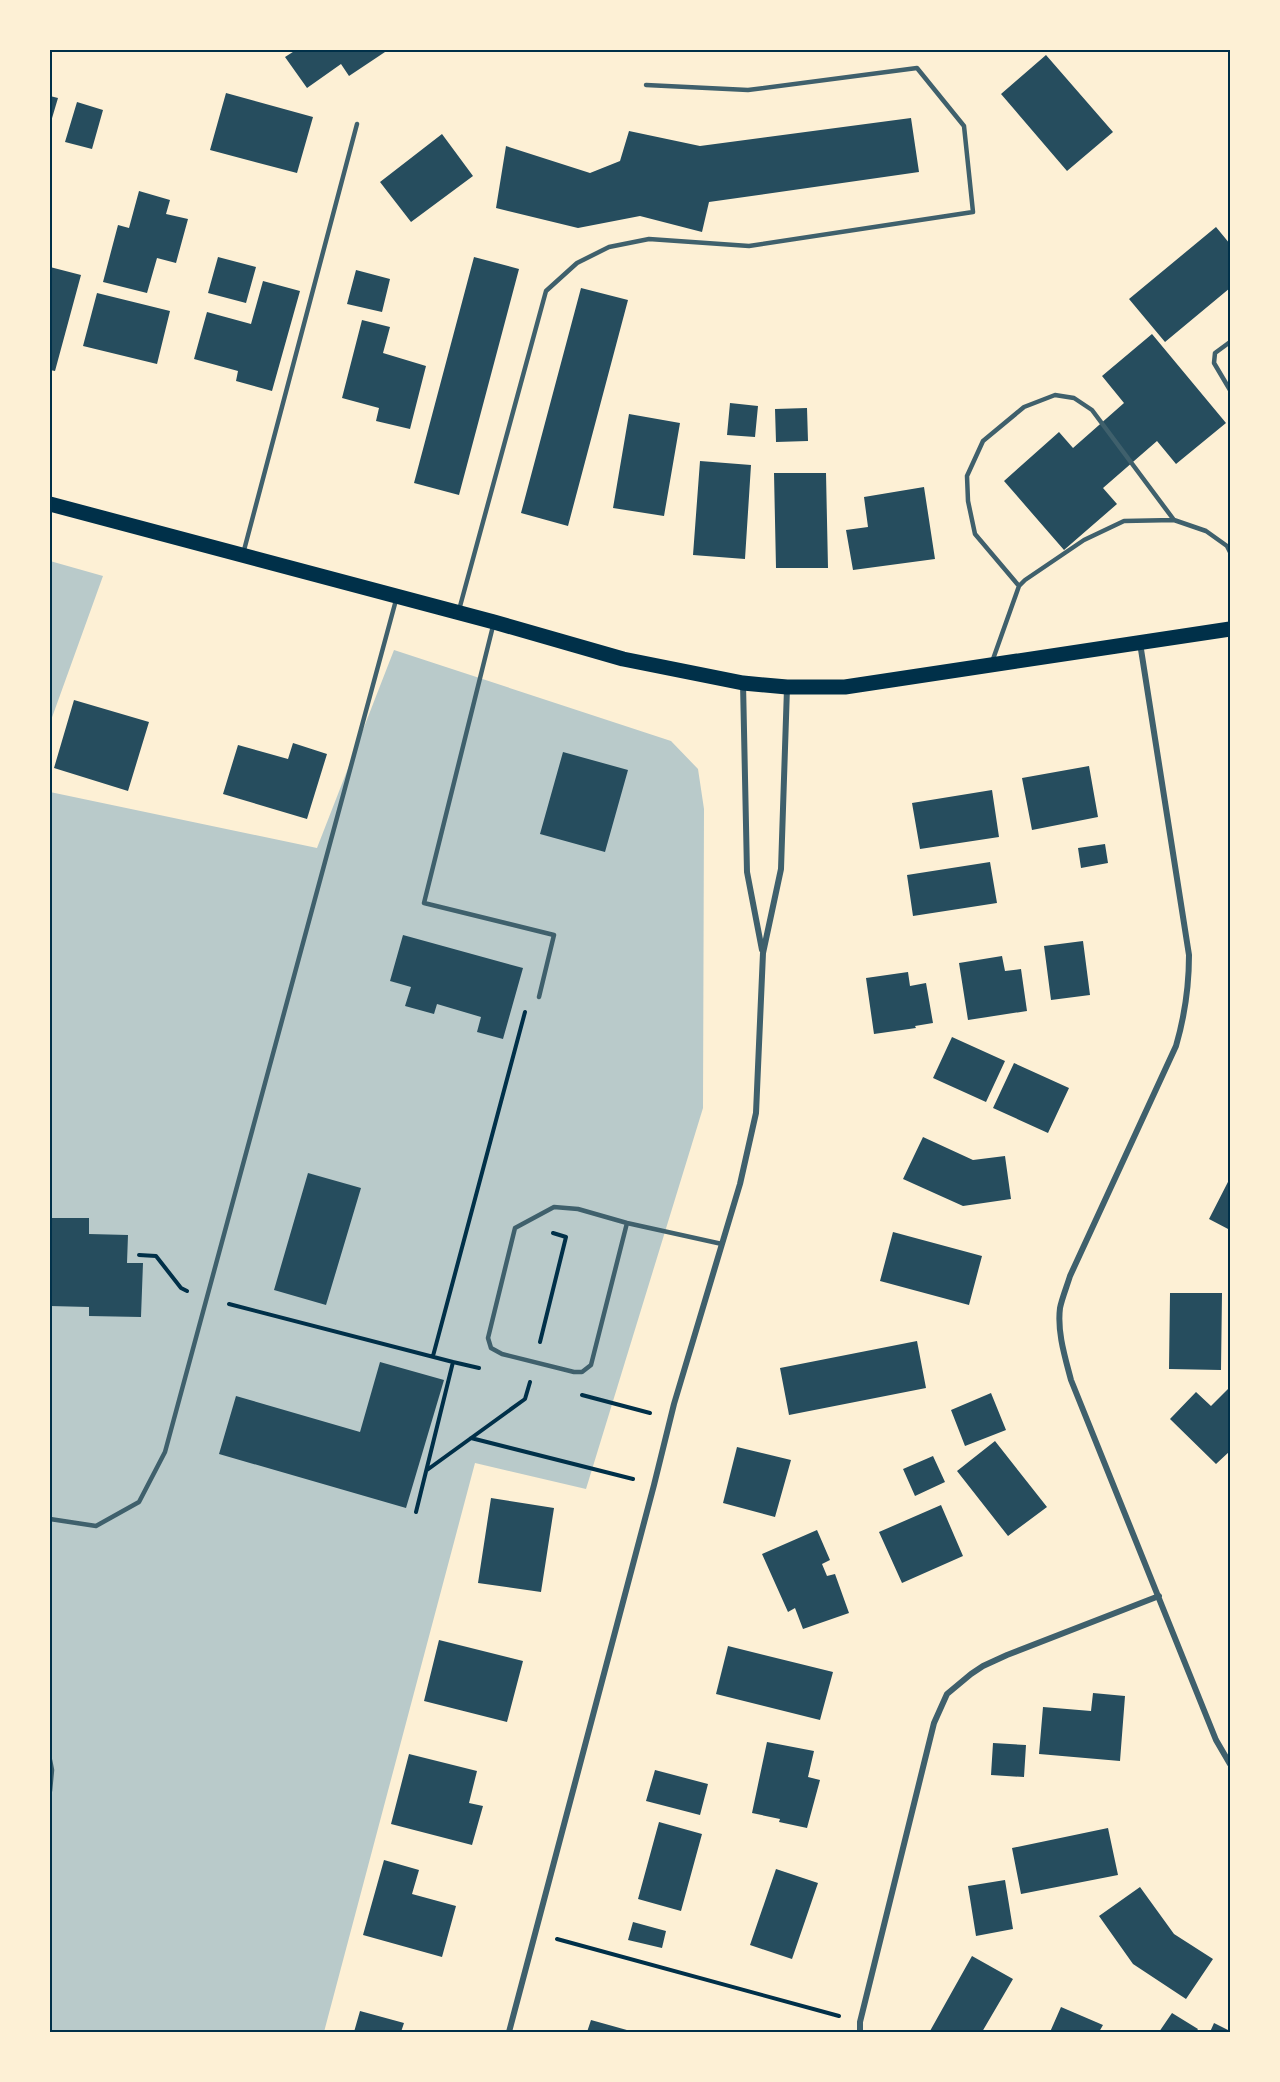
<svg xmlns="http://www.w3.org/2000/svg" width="1280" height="2082" font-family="Merriweather,serif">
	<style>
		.green { fill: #b9caca }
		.building { fill: #264d5e }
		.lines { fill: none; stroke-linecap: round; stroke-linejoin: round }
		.path { stroke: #003049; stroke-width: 4 }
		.service { stroke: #3f606c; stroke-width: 4.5 }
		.minor { stroke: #3f606c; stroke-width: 6 }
		.primary { stroke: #003049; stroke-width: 15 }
		.neatline { fill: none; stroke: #003049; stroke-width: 2 }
	</style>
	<rect width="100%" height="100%" fill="#fdf0d5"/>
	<path class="green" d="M50 561 103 576 50 723Z
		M394 650 671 741 698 769 704 809 703 1108 586 1489 475 1463 324 2032H50V792L317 848Z"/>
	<path class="building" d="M296 50H388L349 76 341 64 307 88 285 57Z
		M1046 55 1113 132 1067 171 1001 94Z
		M226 93 313 117 297 173 210 150Z
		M50 96 58 98 50 125Z
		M77 102 103 110 92 149 65 142Z
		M911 118 919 172 709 202 702 232 640 216 578 228 496 208 506 146 590 173 620 161 629 131 700 146Z
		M442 134 473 176 411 222 380 182Z
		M139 191 170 200 166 214 188 219 176 263 157 258 147 293 103 282 118 225 129 228Z
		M1216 227 1230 244V288L1165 342 1129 299Z
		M218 257 256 267 246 303 208 293Z
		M474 257 519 269 459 495 414 483Z
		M50 267 81 275 55 371 50 370Z
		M356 270 390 279 382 312 347 304Z
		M263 281 300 291 272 391 236 381 238 371 194 359 207 312 251 324Z
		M581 288 628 300 568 526 521 513Z
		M97 293 170 311 157 364 83 346Z
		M362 320 390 327 383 353 426 366 410 429 376 421 379 408 342 398Z
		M1152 334 1226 423 1176 464 1157 441 1103 488 1117 504 1064 550 1004 481 1059 432 1073 448 1124 403 1102 376Z
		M730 403 758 406 755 437 727 435Z
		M807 408 808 441 776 442 775 409Z
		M629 414 680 423 664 516 613 508Z
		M700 461 751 465 745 559 693 555Z
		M774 473H826L828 568H776Z
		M924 487 935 559 853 570 846 530 868 527 864 497Z
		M74 700 149 722 128 791 54 768Z
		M293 743 327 754 307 819 223 794 238 745 288 759Z
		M563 752 628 770 605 852 540 834Z
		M1089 766 1098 817 1032 830 1022 778Z
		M992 790 999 837 920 849 912 803Z
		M1105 844 1108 863 1081 868 1078 848Z
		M990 862 997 903 913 916 907 875Z
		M403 935 523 968 503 1039 477 1032 481 1017 437 1004 434 1014 405 1006 411 987 390 981Z
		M1083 941 1090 995 1051 1000 1044 946Z
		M1002 956 1005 971 1021 969 1027 1011 968 1020 959 963Z
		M908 972 910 986 926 983 933 1023 915 1026 916 1028 874 1034 866 978Z
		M952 1037 1005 1061 986 1102 933 1078Z
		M1014 1063 1069 1088 1048 1133 993 1108Z
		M923 1137 973 1160 1005 1156 1011 1199 963 1206 903 1179Z
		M308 1173 361 1188 326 1305 274 1290Z
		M1230 1178V1230L1209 1219Z
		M50 1218H89V1234L128 1235 127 1263H143L141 1317 89 1316V1307L50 1306Z
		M893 1232 982 1256 969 1305 880 1281Z
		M1170 1293H1222L1221 1370 1169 1369Z
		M917 1341 926 1388 789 1415 780 1368Z
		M380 1362 444 1380 406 1508 219 1454 236 1396 360 1432Z
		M1230 1387V1451L1216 1464 1170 1419 1196 1392 1211 1406Z
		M991 1393 1006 1430 965 1446 951 1410Z
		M995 1441 1047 1507 1008 1536 957 1471Z
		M737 1447 791 1460 775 1517 723 1503Z
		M933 1456 945 1482 915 1496 903 1469Z
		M491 1498 554 1508 541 1592 478 1583Z
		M941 1505 963 1556 902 1583 879 1532Z
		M817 1530 830 1560 822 1564 827 1576 835 1574 849 1613 803 1629 795 1608 788 1612 762 1554Z
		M439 1640 523 1661 507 1722 424 1701Z
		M728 1646 833 1672 820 1720 716 1694Z
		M1093 1693 1125 1696 1120 1761 1039 1754 1043 1707 1091 1711Z
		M767 1742 814 1751 808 1777 820 1780 807 1828 779 1822 780 1819 752 1813Z
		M993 1743 1026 1745 1024 1777 991 1775Z
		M409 1754 477 1771 469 1803 483 1806 472 1845 391 1824Z
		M655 1770 708 1784 700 1815 646 1801Z
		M659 1822 702 1834 681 1911 638 1899Z
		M1108 1828 1118 1875 1021 1894 1012 1848Z
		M384 1860 419 1870 412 1894 456 1906 442 1957 363 1935Z
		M776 1869 818 1883 792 1959 750 1945Z
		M1005 1880 1013 1929 976 1936 968 1886Z
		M1140 1887 1174 1934 1213 1959 1186 1999 1133 1964 1099 1916Z
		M633 1922 666 1931 662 1948 628 1940Z
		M972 1956 1013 1979 982 2032H933L930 2031Z
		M1061 2007 1103 2025 1099 2032H1050Z
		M360 2011 404 2023 401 2032H354Z
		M1172 2013 1198 2029 1196 2032H1159Z
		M591 2020 634 2032H587Z
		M1214 2023 1230 2031V2032H1210Z"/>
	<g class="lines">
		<path class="path" d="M139 1255 156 1256 181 1288 187 1291
			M229 1304 453 1362 416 1512
			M540 1342 566 1237 553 1233
			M433 1356 525 1012
			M453 1362 479 1368
			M582 1395 650 1413
			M471 1438 633 1479
			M427 1470 525 1399 530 1382
			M557 1939 839 2016"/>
		<path class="service" d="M1230 342 1215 353 1214 363 1230 390
			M243 554 357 124
			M1019 586 975 534 968 501 967 476 983 441 1024 407 1055 395 1074 398 1092 410 1174 520
			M459 610 546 291 577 263 609 247 649 239 749 246 973 212 964 126 917 68 748 90 646 85
			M493 626 424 903 554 935 539 997
			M992 662 1019 586 1025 580 1084 540 1124 521 1174 520 1206 531 1227 546 1230 552
			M627 1223 591 1365 582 1372H574L502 1354 491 1348 488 1338 515 1228 554 1207 578 1209 627 1223 722 1244
			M50 1519 96 1526 139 1502 165 1452 396 600
			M50 1760 52 1770 50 1791"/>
		<path class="minor" d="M1140 643 1189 955C1189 987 1185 1015 1176 1046L1070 1276C1067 1286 1062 1298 1060 1308 1057 1332 1065 1357 1071 1380L1216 1740 1230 1764
			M743 683 747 872 762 950
			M509 2032 654 1485 674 1404 740 1184 756 1113 763 953 781 869 787 688
			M860 2032V2022L934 1723 947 1694 971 1674 983 1666 1007 1655 1159 1596"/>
		<path class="primary" d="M50 504 494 622 623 659 743 683 787 687H845L1230 629"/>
	</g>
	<rect width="1280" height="2082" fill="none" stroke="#fdf0d5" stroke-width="102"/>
	<rect x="51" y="51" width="1178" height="1980" class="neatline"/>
</svg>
